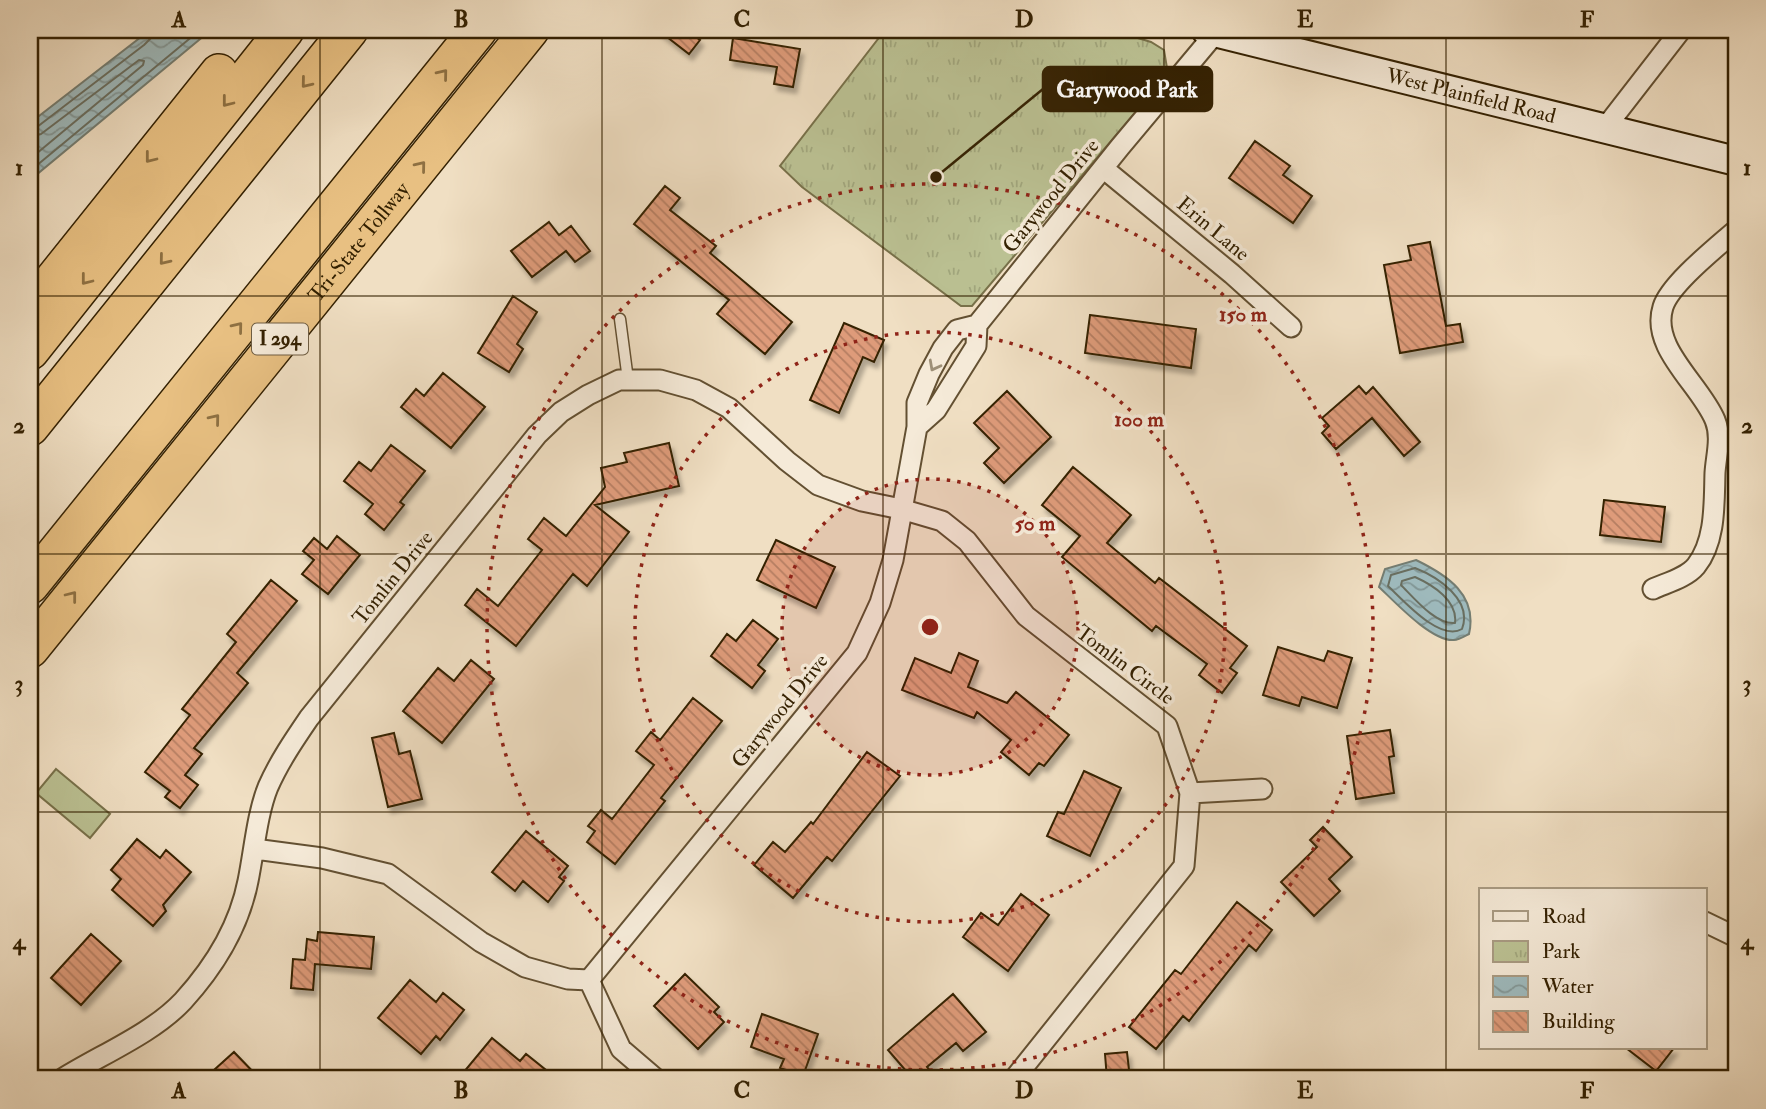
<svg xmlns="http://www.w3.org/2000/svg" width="1766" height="1109" font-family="'IM FELL Double Pica',serif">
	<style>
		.grass { fill: #bbc193; stroke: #78714a; stroke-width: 2 }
		.park { fill: url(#park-tufts); stroke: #78714a; stroke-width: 2 }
		.water { fill: url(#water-waves); stroke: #747d72; stroke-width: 2 }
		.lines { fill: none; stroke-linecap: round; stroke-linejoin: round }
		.shore { stroke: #696e60; stroke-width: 2 }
		.building { fill: url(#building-back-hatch); stroke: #342102; stroke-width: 2; filter: url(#shadow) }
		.service-casing { stroke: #635032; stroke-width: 13 }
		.minor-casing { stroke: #635032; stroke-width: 23 }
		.secondary-casing { stroke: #342102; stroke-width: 32 }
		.motorway-casing { stroke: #342102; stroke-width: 40 }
		.service { stroke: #f5ead8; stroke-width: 10 }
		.minor { stroke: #f5ead8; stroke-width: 19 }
		.secondary { stroke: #f5ead8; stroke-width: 28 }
		.motorway { stroke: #e8c082; stroke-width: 37 }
		.oneway { stroke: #8e7042 }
		.oneway2 { stroke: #9e9078 }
		.grid { fill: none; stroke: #342102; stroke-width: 2; stroke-opacity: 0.55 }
		.ring { fill: none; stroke: #8f2418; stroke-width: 3.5; stroke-dasharray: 3.5 7 }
		.labels { text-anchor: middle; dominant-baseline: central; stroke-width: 7; stroke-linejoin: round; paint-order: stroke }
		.shield { fill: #f5ead8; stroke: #6e5d42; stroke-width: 2 }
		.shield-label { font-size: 19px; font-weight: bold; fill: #342102 }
		.street-label { font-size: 21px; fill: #342102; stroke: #f5ead8 }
		.centre { fill: #8f2418; stroke: #f5ead8; stroke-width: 3.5 }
		.ring-label { font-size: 21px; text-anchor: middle; font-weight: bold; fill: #8f2418; stroke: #f5ead8; stroke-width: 7; stroke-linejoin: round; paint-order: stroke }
		.leader { fill: none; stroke: #342102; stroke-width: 2.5 }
		.callout-dot { fill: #342102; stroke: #f5ead8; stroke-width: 2.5 }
		.callout { fill: #342102; stroke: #342102; stroke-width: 2.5 }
		.callout-label { font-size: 23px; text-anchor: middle; font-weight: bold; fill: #fff }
		.neatline { fill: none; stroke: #342102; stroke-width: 2.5 }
		.grid-label { font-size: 23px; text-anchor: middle; font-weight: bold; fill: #342102 }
	</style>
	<defs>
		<pattern id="park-tufts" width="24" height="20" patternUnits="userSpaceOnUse" patternTransform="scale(1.75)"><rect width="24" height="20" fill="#bbc193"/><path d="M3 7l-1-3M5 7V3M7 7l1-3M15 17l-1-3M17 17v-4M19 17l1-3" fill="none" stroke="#a1a67d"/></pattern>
		<pattern id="water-waves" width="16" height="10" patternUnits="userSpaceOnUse" patternTransform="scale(1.75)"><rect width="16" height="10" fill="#9ebabd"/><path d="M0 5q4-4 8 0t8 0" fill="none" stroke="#829797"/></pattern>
		<pattern id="building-back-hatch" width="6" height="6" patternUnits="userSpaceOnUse" patternTransform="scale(1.75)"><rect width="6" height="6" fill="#de9b7a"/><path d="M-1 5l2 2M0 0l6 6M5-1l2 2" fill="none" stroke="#b57e62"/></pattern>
		<filter id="shadow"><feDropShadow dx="3.5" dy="6" stdDeviation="2" flood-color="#0004"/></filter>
	</defs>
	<rect width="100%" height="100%" fill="#f0dfc3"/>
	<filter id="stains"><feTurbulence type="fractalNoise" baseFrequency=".00286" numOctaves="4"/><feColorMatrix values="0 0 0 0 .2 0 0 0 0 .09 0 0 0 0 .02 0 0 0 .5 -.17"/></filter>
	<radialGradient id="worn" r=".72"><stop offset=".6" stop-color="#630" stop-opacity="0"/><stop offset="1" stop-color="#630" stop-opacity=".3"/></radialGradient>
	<path class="grass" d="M56 769 110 814 90 838 36 793Z"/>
	<path class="park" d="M885 30H1111L1151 42 1164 50 1167 68 1160 83 972 306H961L802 187 780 166Z"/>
	<path class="water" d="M150 30H211L30 180V123Z
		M1416 560C1447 575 1478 595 1469 634 1465 636 1459 640 1454 640 1432 642 1395 602 1379 587L1385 569Z"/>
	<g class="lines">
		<path class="shore" d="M30 129 37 127 144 45 153 36 154 30
			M30 137 41 134 139 60 144 61 143 65 30 159
			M30 171 200 30
			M1415 568C1438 577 1473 600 1462 629 1440 642 1404 601 1388 586L1391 575Z
			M1415 577C1433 585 1458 601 1455 623 1436 625 1414 598 1401 585L1402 581Z"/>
	</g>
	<path class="building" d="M658 30H686L700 40 689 54Z
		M733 38 800 49 793 87 774 84 777 67 730 60Z
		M1255 141 1290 166 1283 175 1312 196 1293 223 1229 178Z
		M665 186 680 198 670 210 716 246 710 253 792 322 765 354 717 314 729 300 634 224Z
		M549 222 559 235 571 226 590 251 575 262 566 251 532 277 511 251Z
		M1430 242 1446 326 1460 324 1463 342 1400 353 1384 265 1411 260 1408 246Z
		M513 296 537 312 517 344 523 349 509 372 478 353Z
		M1090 315 1196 329 1191 368 1085 353Z
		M844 323 884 340 874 362 863 357 839 413 810 400Z
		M443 373 485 407 451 448 401 407 416 389 424 396Z
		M1359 386 1366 394 1373 387 1420 442 1404 456 1372 418 1336 449 1322 433 1329 426 1322 418Z
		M1007 391 1051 437 1004 483 984 463 999 448 974 423Z
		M669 443 679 486 595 505 629 532 587 586 573 574 516 646 465 605 477 589 498 606 542 550 528 539 544 518 566 536 605 487 601 468 627 462 624 453Z
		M391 445 425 471 400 502 404 505 384 530 365 514 373 504 344 481 359 462 371 471Z
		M1073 467 1131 515 1107 543 1155 583 1159 578 1247 646 1230 668 1237 673 1222 693 1199 675 1207 664 1156 626 1152 631 1062 557 1080 536 1042 505Z
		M1604 500 1665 507 1661 542 1600 535Z
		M337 536 360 555 328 594 302 574 314 560 303 551 314 538 327 549Z
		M776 540 835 567 816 608 757 580Z
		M271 580 297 601 237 673 248 683 194 748 202 754 185 775 198 785 180 808 165 797 170 791 145 772 190 715 182 709 236 642 227 634Z
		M753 620 778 639 758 665 765 671 752 688 711 656 727 634 736 641Z
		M1278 647 1324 661 1328 651 1352 658 1337 708 1302 697 1299 706 1263 695Z
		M959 653 978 661 968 687 1007 703 1016 692 1069 735 1044 766 1039 763 1029 775 1001 752 1011 740 977 712 974 718 902 690 915 658 951 673Z
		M471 660 494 679 442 743 403 711 438 668 454 681Z
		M693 698 722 721 661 798 665 801 615 864 587 842 595 831 588 826 601 810 612 819 654 765 636 751 651 732 660 740Z
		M1390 730 1394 756 1389 757 1394 793 1356 799 1347 736Z
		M394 733 399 754 410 751 422 799 388 807 372 738Z
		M867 752 900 776 832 861 827 857 793 898 754 865 773 842 785 852 811 822 813 824Z
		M1084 771 1121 788 1090 856 1047 836 1058 812 1064 814Z
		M1323 827 1352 857 1329 879 1340 891 1314 916 1281 882 1317 847 1310 840Z
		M526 831 568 866 559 877 564 881 548 902 523 881 515 891 492 872Z
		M137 839 160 858 166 850 191 872 163 905 166 911 153 926 112 890 121 879 111 870Z
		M1021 894 1049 915 1008 971 963 937 981 913 998 925Z
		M1237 902 1272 930 1256 951 1249 945 1189 1021 1183 1016 1156 1049 1129 1027 1175 970 1181 974Z
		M318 932 374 937 371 969 315 964 313 990 291 988 293 959 305 960 307 939 317 941Z
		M91 934 121 961 81 1005 51 978Z
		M685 974 719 1007 714 1012 724 1022 698 1049 654 1006Z
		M410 980 436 1002 443 993 464 1010 440 1040 436 1036 421 1054 378 1018Z
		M953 994 986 1032 963 1051 956 1043 927 1067 937 1079H913L888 1050Z
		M762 1014 818 1034 803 1076 780 1068 784 1059 751 1047Z
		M492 1038 520 1061 526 1054 546 1070 539 1079H458Z
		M1626 1048H1674L1656 1071Z
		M234 1052 260 1079H204Z
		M1127 1052 1130 1079H1107L1105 1054Z"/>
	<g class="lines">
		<g class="service-casing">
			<path id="service" d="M620 319 628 380"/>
		</g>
		<g class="minor-casing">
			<path id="minor" d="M1605 128 1681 30
				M1103 168 1232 274 1291 327
				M917 427 936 410 976 346 977 325 1120 147 1218 30
				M1653 589C1666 583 1686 578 1696 566 1716 541 1714 503 1715 473 1716 456 1722 437 1715 420 1700 384 1650 348 1663 307 1670 284 1717 247 1736 230
				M1190 793 1262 789
				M254 849 322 858 388 874 481 942 525 967 568 979 589 980 621 1049 656 1079
				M1705 922 1736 937
				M589 980 857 653 880 603 893 560 917 427V403L929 374 943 348 957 330 977 325
				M62 1079C100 1055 152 1034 183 1001 214 967 239 927 248 881 254 852 257 814 268 787 279 762 294 740 309 718L537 435 561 412 588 395 619 380H660L696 390 729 408 787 461 818 485 862 501 901 509 942 521 967 541 1026 616 1167 726 1190 793 1184 866 1014 1079"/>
		</g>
		<g class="secondary-casing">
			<g id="secondary">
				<path id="s1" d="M1206 30 1736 161"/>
			</g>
		</g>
		<g class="motorway-casing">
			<g id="motorway">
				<path d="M30 309 219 73"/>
				<path d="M30 351 285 30"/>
				<path d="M30 427 349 30"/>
				<path d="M30 585 478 30"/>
				<path id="s2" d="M30 649 530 30"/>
			</g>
		</g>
		<use href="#service" class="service"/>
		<use href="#minor" class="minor"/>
		<use href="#secondary" class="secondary"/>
		<use href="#motorway" class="motorway"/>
	</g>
	<defs><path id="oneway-chevron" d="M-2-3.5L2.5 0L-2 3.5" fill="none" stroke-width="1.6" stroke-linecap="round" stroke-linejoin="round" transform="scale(1.75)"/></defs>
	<g class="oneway">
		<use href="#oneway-chevron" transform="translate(443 74) rotate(-51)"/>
		<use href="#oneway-chevron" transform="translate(306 83) rotate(129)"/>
		<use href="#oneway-chevron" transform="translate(227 102) rotate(128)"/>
		<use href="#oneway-chevron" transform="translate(150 158) rotate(128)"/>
		<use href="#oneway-chevron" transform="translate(421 166) rotate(-51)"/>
		<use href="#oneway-chevron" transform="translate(164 260) rotate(129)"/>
		<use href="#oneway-chevron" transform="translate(86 280) rotate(128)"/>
		<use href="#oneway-chevron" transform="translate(238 327) rotate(-51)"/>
		<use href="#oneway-chevron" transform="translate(215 419) rotate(-51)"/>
		<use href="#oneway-chevron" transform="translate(72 596) rotate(-52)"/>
	</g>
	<use class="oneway2" href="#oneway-chevron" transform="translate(934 366) rotate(118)"/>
	<path class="grid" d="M320 30V1079M602 30V1079M883 30V1079M1164 30V1079M1446 30V1079M30 296H1736M30 554H1736M30 812H1736"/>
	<circle cx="930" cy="627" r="148" fill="#8f2418" fill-opacity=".12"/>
	<g class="ring">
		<circle cx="930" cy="627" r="148"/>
		<circle cx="930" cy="627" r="295"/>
		<circle cx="930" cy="627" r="443"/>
	</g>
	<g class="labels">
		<rect class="shield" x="252" y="323.5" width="56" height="31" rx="5"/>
		<g class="shield-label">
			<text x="280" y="339">I 294</text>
		</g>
		<g class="street-label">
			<text stroke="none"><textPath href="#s1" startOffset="273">West Plainfield Road</textPath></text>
			<text transform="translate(1051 196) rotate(-51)">Garywood Drive</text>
			<text transform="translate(1213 229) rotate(40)">Erin Lane</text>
			<text stroke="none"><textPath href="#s2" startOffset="523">Tri-State Tollway</textPath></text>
			<text transform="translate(393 578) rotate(-51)">Tomlin Drive</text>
			<text transform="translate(1125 665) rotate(37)">Tomlin Circle</text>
			<text transform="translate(780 711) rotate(-51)">Garywood Drive</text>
		</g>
	</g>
	<circle cx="930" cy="627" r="10" class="centre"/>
	<g class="ring-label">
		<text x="1243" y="321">150 m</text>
		<text x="1139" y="426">100 m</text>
		<text x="1035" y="530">50 m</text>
	</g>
	<path class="leader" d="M936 177L1043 89"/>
	<circle class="callout-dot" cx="936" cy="177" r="7"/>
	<rect class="callout" x="1043" y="67" width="169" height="44" rx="7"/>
	<g class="callout-label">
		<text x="1127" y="97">Garywood Park</text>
	</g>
	<rect width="1766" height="1109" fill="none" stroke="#f0dfc3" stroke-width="77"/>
	<rect x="1479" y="888" width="228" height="161" fill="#f5ead8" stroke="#a89a82" stroke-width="2"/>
	<rect x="1493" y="911" width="35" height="10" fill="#f5ead8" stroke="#a89a82" stroke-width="2"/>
	<text x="1542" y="923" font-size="21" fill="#342102">Road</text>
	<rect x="1493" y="941" width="35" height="21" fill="url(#park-tufts)" stroke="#a89a82" stroke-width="2"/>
	<text x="1542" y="958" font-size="21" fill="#342102">Park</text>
	<rect x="1493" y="976" width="35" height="21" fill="url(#water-waves)" stroke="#a89a82" stroke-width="2"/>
	<text x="1542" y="993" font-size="21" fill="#342102">Water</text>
	<rect x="1493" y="1011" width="35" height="21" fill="url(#building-back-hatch)" stroke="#a89a82" stroke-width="2"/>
	<text x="1542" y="1028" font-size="21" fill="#342102">Building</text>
	<rect x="38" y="38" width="1690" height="1032" class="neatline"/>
	<g class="grid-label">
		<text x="179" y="27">A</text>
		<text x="461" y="27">B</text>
		<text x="742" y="27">C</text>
		<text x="1024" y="27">D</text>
		<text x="1305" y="27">E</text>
		<text x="1587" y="27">F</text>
		<text x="19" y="175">1</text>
		<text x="1747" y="175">1</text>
		<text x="19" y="433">2</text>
		<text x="1747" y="433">2</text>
		<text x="19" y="691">3</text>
		<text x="1747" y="691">3</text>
		<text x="19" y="949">4</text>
		<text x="1747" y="949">4</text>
		<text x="179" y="1098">A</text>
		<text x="461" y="1098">B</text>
		<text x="742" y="1098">C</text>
		<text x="1024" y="1098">D</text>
		<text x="1305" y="1098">E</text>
		<text x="1587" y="1098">F</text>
	</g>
	<rect width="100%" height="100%" filter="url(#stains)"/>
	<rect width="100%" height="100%" fill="url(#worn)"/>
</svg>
